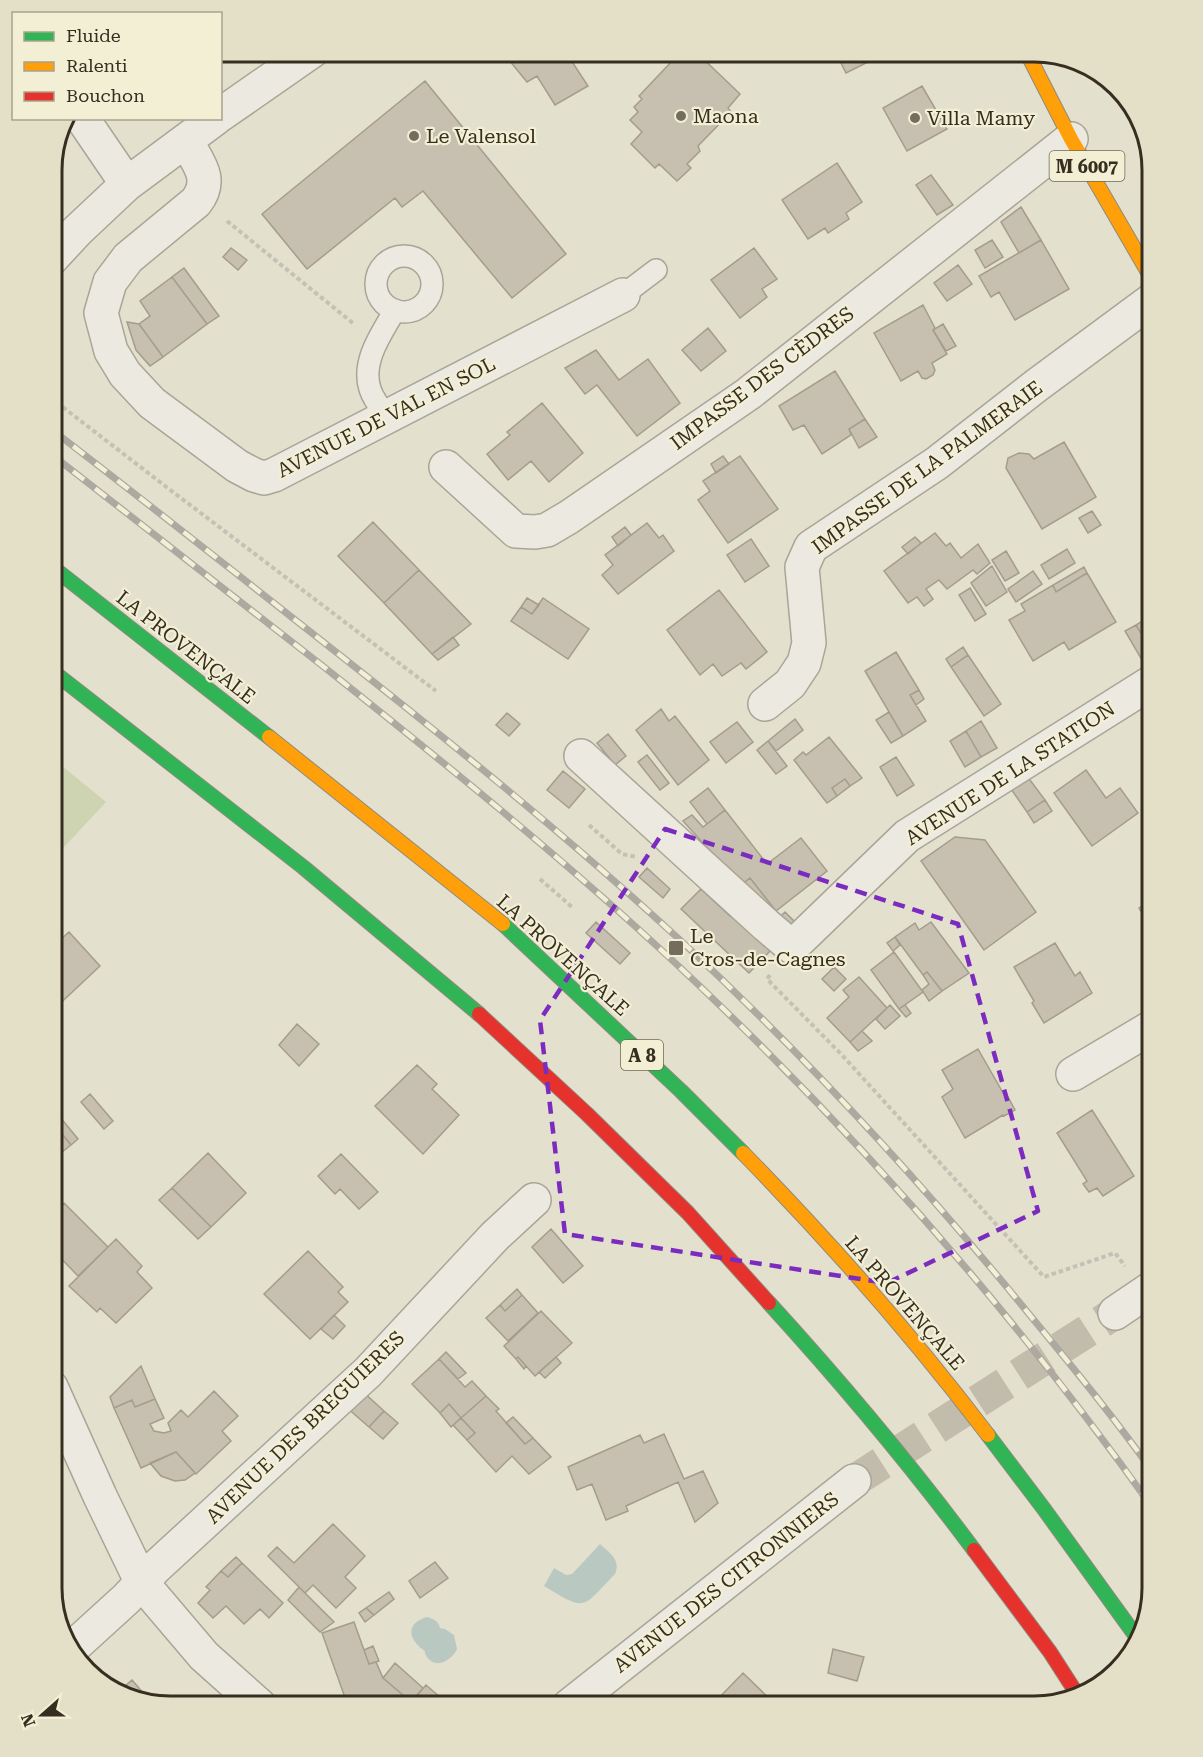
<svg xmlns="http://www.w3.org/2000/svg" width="1203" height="1757" font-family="'Roboto Serif',serif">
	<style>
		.green { fill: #ced3b1 }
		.water { fill: #b9c9c1 }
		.building { fill: #c7bfaf; stroke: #a49c8d; stroke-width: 1.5 }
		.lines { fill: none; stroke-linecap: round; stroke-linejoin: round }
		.street-tunnel { stroke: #c1bcab; stroke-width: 33; stroke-dasharray: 33 16; stroke-linecap: butt }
		.lane-casing { stroke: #a9a597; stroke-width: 24 }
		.street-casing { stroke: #a9a597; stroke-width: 36 }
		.fast-casing { stroke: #8f8a7e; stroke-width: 16 }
		.slow-casing { stroke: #8f8a7e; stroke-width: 16 }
		.jam-casing { stroke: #8f8a7e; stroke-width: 16 }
		.path { stroke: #c5c1b6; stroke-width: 4; stroke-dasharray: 4.5 3; stroke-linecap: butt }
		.lane { stroke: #eceae0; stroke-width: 21 }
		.street { stroke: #eceae0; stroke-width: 33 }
		.fast { stroke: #30b455; stroke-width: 14 }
		.slow { stroke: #ff9f0a; stroke-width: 14 }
		.jam { stroke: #e5322d; stroke-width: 14 }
		.rail-casing { stroke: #aba9a0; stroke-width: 7 }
		.rail { stroke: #f3efd5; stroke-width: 4.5; stroke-dasharray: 14; stroke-linecap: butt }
		.marked { fill: none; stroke: #7b2cbf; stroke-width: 4.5; stroke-dasharray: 12 8; stroke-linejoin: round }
		.poi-dot { fill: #746c5d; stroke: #f3efd5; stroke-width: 2 }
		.labels { text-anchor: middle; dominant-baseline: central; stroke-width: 4.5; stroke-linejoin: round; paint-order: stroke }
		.shield { fill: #f3efd5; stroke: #6f6856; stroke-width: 1.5 }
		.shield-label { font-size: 18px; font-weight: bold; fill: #372e20 }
		.poi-label { font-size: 20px; fill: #372e20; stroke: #f3efd5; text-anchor: start }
		.street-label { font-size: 20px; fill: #372e20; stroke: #f3efd5 }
		.rim { fill: none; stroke: #372e20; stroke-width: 3 }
	</style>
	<rect width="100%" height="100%" fill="#e4e0ce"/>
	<path class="green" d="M51 757 106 802 51 861Z"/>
	<path class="water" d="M600 1544C610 1553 621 1560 615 1574 581 1609 587 1612 544 1586L554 1568 566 1575 572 1574Z
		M427 1617C434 1619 438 1621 440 1628L445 1629 454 1635 457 1649C452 1660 436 1670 427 1657 422 1650 428 1653 422 1649 407 1637 407 1623 427 1617Z"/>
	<path class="building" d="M502 51H523L509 60Z
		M523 51H531L534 56 541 51H565L588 86 555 105 537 76 527 82 509 60Z
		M688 51H695L740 94 728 108 731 112 698 146 700 151 687 164 691 168 677 181 659 164 655 168 631 144 642 132 630 120 638 112 634 107 642 99 639 96 675 58 679 60Z
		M835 51H890L846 73Z
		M425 81 566 254 512 298 423 191 402 207 395 198 307 269 262 214Z
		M922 86 947 129 907 151 883 108Z
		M837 163 862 202 846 213 849 219 828 233 825 228 808 239 782 200Z
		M931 175 953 205 937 215 916 185Z
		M1021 207 1041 240 1019 253 1001 222Z
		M992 240 1003 257 985 268 975 250Z
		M1041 240 1069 289 1015 320 999 292 991 297 979 276Z
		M231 248 247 260 238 270 223 257Z
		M754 248 777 279 762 289 767 297 740 318 711 280Z
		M958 265 972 284 947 301 934 283Z
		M184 268 219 316 207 324 172 277Z
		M172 277 207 324 163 357 139 324 150 316 140 301Z
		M923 305 935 328 933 330 947 354 932 363 935 370 933 375 926 379 922 378 918 371 901 381 874 333Z
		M127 322 139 324 163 357 150 366 136 350Z
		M943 324 956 346 946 351 933 330Z
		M708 328 726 351 701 371 682 350Z
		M596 350 619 380 648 359 680 403 637 436 597 385 585 394 565 368Z
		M835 371 865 419 849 429 851 435 822 454 804 425 793 430 779 406Z
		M542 403 583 453 549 482 531 461 508 480 487 454 510 435 507 432Z
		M865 419 877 437 859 448 849 429Z
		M1064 442 1096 497 1042 529 1006 468 1008 458 1019 453 1029 454 1034 459Z
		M723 456 729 464 716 473 711 464Z
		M740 456 778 509 728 543 698 500 710 491 703 481Z
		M1092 511 1101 525 1088 533 1079 518Z
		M373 522 419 570 384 603 338 556Z
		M647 523 659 538 663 535 674 551 618 594 602 575 613 565 605 555Z
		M625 527 631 535 618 546 612 537Z
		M935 533 946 546 950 543 961 558 978 544 990 563 977 574 973 570 947 589 939 580 926 589 933 599 924 606 917 597 908 603 884 571Z
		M915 537 921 543 908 554 902 547Z
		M751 539 769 566 745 582 727 555Z
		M1067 549 1075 563 1049 579 1041 565Z
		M1006 551 1019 573 1005 581 992 560Z
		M992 566 1007 592 986 606 971 583Z
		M1084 567 1087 573 1056 592 1053 585Z
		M419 570 471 624 432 654 384 603Z
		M1033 571 1042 584 1016 602 1008 589Z
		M1087 573 1116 622 1069 650 1064 642 1033 661 1009 620 1025 611 1021 604 1053 585 1056 592Z
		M970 588 986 614 975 621 959 595Z
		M719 590 767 652 746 669 741 663 722 676 713 664 700 675 667 630Z
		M527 598 539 605 532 614 521 607Z
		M543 598 589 629 568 659 511 621 521 607 532 614Z
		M1152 615V651L1136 625Z
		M1136 625 1152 651V653L1142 660 1125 631Z
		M453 637 459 645 438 660 432 654Z
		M963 647 968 655 951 667 946 659Z
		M896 652 919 690 910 695 926 721 903 736 865 671Z
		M968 655 1001 704 984 716 951 667Z
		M919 690 924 699 916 705 910 695Z
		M661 709 669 721 675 716 709 760 678 785 636 730Z
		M889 712 903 736 891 743 876 720Z
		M507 713 520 724 509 736 496 725Z
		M795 719 803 730 776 751 768 741Z
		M981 721 997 748 981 757 966 731Z
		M737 722 753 742 726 763 710 742Z
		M966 731 981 757 965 767 950 741Z
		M608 734 626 756 615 765 597 743Z
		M829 737 862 778 850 786 845 779 832 788 837 796 827 803 794 760 803 752 806 755Z
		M768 741 787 766 776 774 757 750Z
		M647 755 669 783 660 790 638 762Z
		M896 757 914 785 897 796 880 767Z
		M1086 770 1106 798 1120 788 1138 813 1092 846 1054 793Z
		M563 771 585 789 569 808 547 790Z
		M1027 776 1045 800 1027 812 1009 786Z
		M845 779 850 786 837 796 832 788Z
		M708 788 725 810 707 824 690 802Z
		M1045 800 1052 811 1034 823 1027 812Z
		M725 810 767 864 801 838 827 871 776 911 750 878 741 885 683 821 692 815 703 827Z
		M955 837 985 840 1036 912 984 950 921 861Z
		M647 868 670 889 663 898 639 877Z
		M750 878 776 911 771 915 740 886Z
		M701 889 730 916 734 912 772 949 749 973 681 909Z
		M1152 900V931L1139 908Z
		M785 912 797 924 789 932 776 921Z
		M596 922 630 953 620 964 586 933Z
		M931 922 969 973 942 991 927 972 923 975 895 937 915 923 919 930Z
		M69 932 100 966 51 1012V948Z
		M895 937 900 945 893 951 887 943Z
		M1055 943 1075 976 1080 972 1092 993 1044 1023 1032 1003 1034 1001 1014 967Z
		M894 952 923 992 899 1009 871 970Z
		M834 967 846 979 834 991 822 979Z
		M927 972 942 991 929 1001 922 990 929 984 923 975Z
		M859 977 887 1008 850 1042 827 1018 849 997 843 990Z
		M890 1005 900 1016 885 1029 876 1019Z
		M905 1005 911 1013 906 1017 899 1009Z
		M297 1024 319 1044 299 1066 279 1045Z
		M862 1031 872 1041 858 1051 850 1042Z
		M978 1049 1006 1098 1008 1097 1015 1110 1004 1116 1003 1115 965 1138 942 1097 953 1089 942 1070Z
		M417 1065 437 1084 432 1089 459 1115 423 1154 375 1106Z
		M90 1094 113 1121 104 1129 81 1102Z
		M51 1110 58 1119 53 1123 71 1145 51 1161Z
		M1092 1110 1134 1176 1103 1196 1097 1188 1089 1192 1083 1184 1087 1181 1057 1133Z
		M60 1117 78 1139 71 1145 53 1123Z
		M208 1153 246 1193 211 1227 172 1188Z
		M341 1154 378 1192 359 1209 340 1189 335 1194 318 1176Z
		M172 1188 211 1227 198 1239 159 1200Z
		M64 1203 108 1247 78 1276 51 1248V1216Z
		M551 1229 583 1266 563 1283 532 1247Z
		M116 1239 142 1266 137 1272 152 1288 116 1323 100 1308 97 1312 69 1286Z
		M308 1251 343 1287 338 1292 348 1302 310 1339 264 1294Z
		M517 1289 522 1295 505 1311 500 1305Z
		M522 1295 538 1313 508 1341 486 1318 500 1305 505 1311Z
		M541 1311 572 1343 535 1376 518 1357 516 1359 504 1346Z
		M334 1315 345 1326 333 1339 321 1329Z
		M446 1352 466 1373 458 1379 439 1359Z
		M518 1357 526 1366 524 1369 516 1359Z
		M556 1357 561 1363 545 1378 539 1372Z
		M439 1359 465 1387 472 1381 486 1396 461 1418 449 1404 440 1413 412 1384Z
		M141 1366 155 1399 135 1407 132 1400 114 1408 110 1397Z
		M361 1390 384 1411 369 1427 345 1406Z
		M214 1391 238 1416 222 1431 231 1441 196 1474 176 1452 141 1468 114 1408 132 1400 135 1407 155 1399 164 1418 150 1424 154 1431 164 1433 171 1431 168 1423 181 1410 188 1417Z
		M486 1396 499 1409 496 1411 525 1444 533 1438 551 1457 529 1474 512 1456 496 1472 467 1440 475 1433 461 1418Z
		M449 1404 461 1418 451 1427 440 1413Z
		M384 1411 398 1423 383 1439 369 1427Z
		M513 1417 533 1438 525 1444 506 1423Z
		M461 1418 475 1433 467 1440 453 1425Z
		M664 1434 684 1479 703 1471 718 1503 695 1522 678 1482 626 1506 628 1511 606 1520 592 1484 577 1490 568 1467 640 1435 644 1443Z
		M176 1452 195 1473 185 1480 175 1481 161 1476 150 1463Z
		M333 1524 365 1556 345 1577 356 1588 336 1608 313 1585 305 1593 268 1556 277 1547 294 1563Z
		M236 1557 242 1563 228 1577 221 1571Z
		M435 1562 448 1578 420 1598 409 1581Z
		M242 1563 283 1603 269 1618 260 1609 244 1624 226 1606 213 1618 198 1603 210 1590 206 1587 221 1571 228 1577Z
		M299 1587 334 1622 320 1632 288 1600Z
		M389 1592 394 1599 374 1615 366 1608Z
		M366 1608 374 1615 365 1622 359 1613Z
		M354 1622 369 1664 376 1662 383 1678 411 1702 409 1705 410 1706H348L322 1633Z
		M373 1646 379 1661 369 1664 364 1650Z
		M833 1649 864 1657 857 1681 828 1673Z
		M395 1663 423 1688 411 1702 383 1678Z
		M743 1673 777 1706H711Z
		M132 1680 151 1702 119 1691Z
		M426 1685 441 1698 434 1706H410L409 1705Z"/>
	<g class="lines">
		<path class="street-tunnel" d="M854 1481 1115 1313"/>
		<g class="lane-casing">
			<path id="lane" d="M376 284a28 28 0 1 1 56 0a28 28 0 1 1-56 0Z
				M623 295 656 270
				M387 417C381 409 373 399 370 389 361 361 382 333 395 310"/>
		</g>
		<g class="street-casing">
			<path id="street" d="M220 115 312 51
				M82 118 127 184
				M186 141C198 163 214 179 196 202L128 258 110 282 101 313 111 351 125 374 152 403 237 466 254 475 264 478 274 475 623 295
				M51 259 77 231 127 184 216 118
				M446 467 516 531 535 532 547 530 569 517 748 394 1071 139
				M765 704 790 684 804 663 809 643 802 567 811 547 937 463 1037 385 1152 300
				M581 756 766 925 792 947 907 836 1152 682
				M1073 1074 1152 1027
				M1115 1313 1152 1288
				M51 1387 100 1496 142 1583 204 1656 260 1706
				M70 1650 126 1599 156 1567 368 1372 495 1236 534 1200
				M569 1706 854 1481"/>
		</g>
		<g class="fast-casing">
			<path id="fast" d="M51 566 269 737
				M51 670 303 867 479 1014
				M503 924 681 1091 743 1153
				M769 1303C841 1382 910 1464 974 1550
				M988 1435 1044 1509 1138 1639"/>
		</g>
		<g class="slow-casing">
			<path id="slow" d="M1026 51 1071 139 1152 279
				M269 737 503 924
				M743 1153C830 1242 912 1335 988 1435"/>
		</g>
		<g class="jam-casing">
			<path id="jam" d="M479 1014 587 1114 688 1213 769 1303
				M974 1550 1050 1652 1077 1694"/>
		</g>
		<path class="path" d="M227 221 354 324
			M51 398 169 489 436 691
			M589 825 622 854 637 857
			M540 879 572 907
			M770 975 767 979 841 1054 1044 1277 1115 1253 1125 1266"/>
		<use href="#lane" class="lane"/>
		<use href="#street" class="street"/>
		<use href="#fast" class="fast"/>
		<use href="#slow" class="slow"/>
		<use href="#jam" class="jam"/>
		<g class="rail-casing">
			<path id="rail" d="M51 429C142 499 232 570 322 641 444 737 566 835 680 940 802 1053 915 1175 1020 1303 1065 1358 1111 1413 1152 1471
				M51 454C142 525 233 596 324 667 442 761 560 856 671 959 849 1125 1011 1309 1152 1507"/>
		</g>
		<use href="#rail" class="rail"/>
	</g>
	<path class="marked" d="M665 829 958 924 1038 1211 887 1283 565 1234 540 1020Z"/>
	<g class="poi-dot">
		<circle cx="681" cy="116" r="6"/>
		<circle cx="915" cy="118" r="6"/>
		<circle cx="414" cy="136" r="6"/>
		<rect x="668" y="940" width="16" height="16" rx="3"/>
	</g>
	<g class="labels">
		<g class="shield">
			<rect x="1049.5" y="151" width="75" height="30" rx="4.5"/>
			<rect x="621" y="1040" width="42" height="30" rx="4.5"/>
		</g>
		<g class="shield-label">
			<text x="1087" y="166">M 6007</text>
			<text x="642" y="1055">A 8</text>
		</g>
		<g class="poi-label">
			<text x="693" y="116">Maona</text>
			<text x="927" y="118">Villa Mamy</text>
			<text x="426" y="136">Le Valensol</text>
			<text x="690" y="936">Le<tspan x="690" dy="23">Cros-de-Cagnes</tspan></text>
		</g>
		<g class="street-label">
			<text transform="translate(762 378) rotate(-37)">IMPASSE DES CÈDRES</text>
			<text transform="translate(386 417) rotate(-27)">AVENUE DE VAL EN SOL</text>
			<text transform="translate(927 467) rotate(-36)">IMPASSE DE LA PALMERAIE</text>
			<text transform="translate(186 647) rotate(38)">LA PROVENÇALE</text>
			<text transform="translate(1010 773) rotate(-33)">AVENUE DE LA STATION</text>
			<text transform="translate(563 955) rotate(42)">LA PROVENÇALE</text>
			<text transform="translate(905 1303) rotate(49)">LA PROVENÇALE</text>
			<text transform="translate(305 1427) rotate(-44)">AVENUE DES BREGUIERES</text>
			<text transform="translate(726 1582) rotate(-38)">AVENUE DES CITRONNIERS</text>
		</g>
	</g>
	<path d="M0 0H1203V1757H0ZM170 62H1034A108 108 0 0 1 1142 170V1588A108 108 0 0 1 1034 1696H170A108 108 0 0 1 62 1588V170A108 108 0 0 1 170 62Z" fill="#e4e0c7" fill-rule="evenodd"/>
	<path class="rim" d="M170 62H1034A108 108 0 0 1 1142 170V1588A108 108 0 0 1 1034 1696H170A108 108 0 0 1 62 1588V170A108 108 0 0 1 170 62Z"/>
	<rect x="12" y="12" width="210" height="108" fill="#f3efd5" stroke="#a8a28d" stroke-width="1.5"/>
	<rect x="24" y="32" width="30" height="9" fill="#30b455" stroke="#a8a28d" stroke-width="1.5"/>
	<text x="66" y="42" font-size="18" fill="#372e20">Fluide</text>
	<rect x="24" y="62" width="30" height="9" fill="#ff9f0a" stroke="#a8a28d" stroke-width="1.5"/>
	<text x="66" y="72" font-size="18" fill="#372e20">Ralenti</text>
	<rect x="24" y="92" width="30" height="9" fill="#e5322d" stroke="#a8a28d" stroke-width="1.5"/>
	<text x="66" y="102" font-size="18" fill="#372e20">Bouchon</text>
	<g transform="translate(42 1715) rotate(249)" stroke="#f3efd5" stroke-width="4.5" paint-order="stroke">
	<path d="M0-4.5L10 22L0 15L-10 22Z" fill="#372e20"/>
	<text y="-9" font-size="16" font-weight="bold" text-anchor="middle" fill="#372e20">N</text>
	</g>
</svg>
